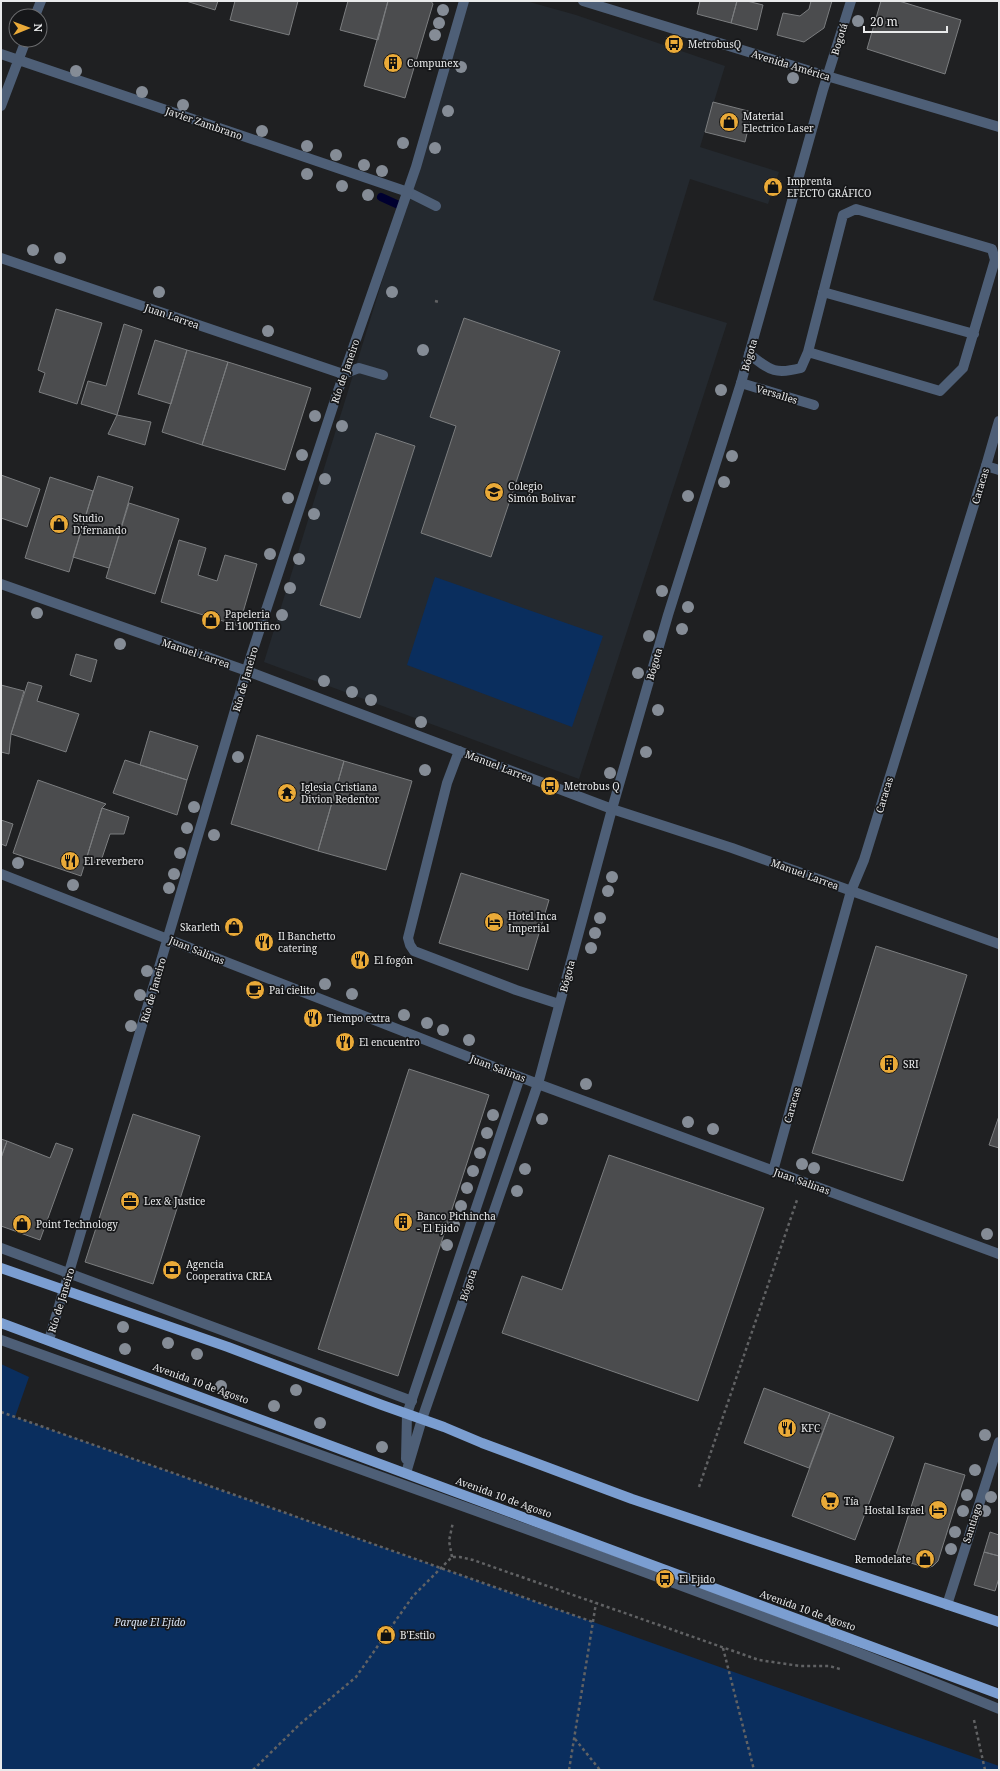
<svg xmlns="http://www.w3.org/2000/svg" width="1000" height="1771" font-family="'Noto Serif',serif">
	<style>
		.built { fill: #24292f }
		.green { fill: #0a2e5e }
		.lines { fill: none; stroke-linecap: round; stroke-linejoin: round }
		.stream { stroke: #00002f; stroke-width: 8 }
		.building { fill: #4b4c4e; stroke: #7b7d7f }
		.path { stroke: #616264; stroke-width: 2.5; stroke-dasharray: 3 3; stroke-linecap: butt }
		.service { stroke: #4e5f77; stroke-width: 10 }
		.minor { stroke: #4e5f77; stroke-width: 10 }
		.primary { stroke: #7b9ed1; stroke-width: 10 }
		.tree { fill: #858c96 }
		.labels { text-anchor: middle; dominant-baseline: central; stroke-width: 3.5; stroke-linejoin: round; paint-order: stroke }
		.street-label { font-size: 10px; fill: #e9eaeb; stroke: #161719 }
		.poi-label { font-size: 10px; fill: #e9eaeb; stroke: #161719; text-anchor: start }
		.park-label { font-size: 10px; font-style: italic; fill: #d8e4f5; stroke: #161719 }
	</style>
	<rect width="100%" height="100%" fill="#1f2022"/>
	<path class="built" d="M469 1H526L576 15 725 66 700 147 779 172 768 204 690 179 653 300 727 323 579 779 264 662Z"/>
	<path class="green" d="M435 577 603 636 572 727 407 665Z
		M1 1364 29 1377 15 1417 999 1766V1770H1Z"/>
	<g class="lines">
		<path class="stream" d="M381 197 403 207"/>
	</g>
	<path class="building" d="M186 1H218L215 10Z
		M235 1H298L289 35 230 20Z
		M348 1H388L378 40 340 30Z
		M388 1H431L433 4 405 98 364 86Z
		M700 1H737L731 23 697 14Z
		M737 1H747L763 5 757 30 731 23Z
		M811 1H832L824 28 804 42 777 35 783 13 800 16 809 9Z
		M881 1H899L961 20 945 74 867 49Z
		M713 102 752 112 745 142 705 132Z
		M56 309 102 323 77 404 39 392 45 373 38 370Z
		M464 318 560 351 491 557 421 533 456 426 430 417Z
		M124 324 142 330 117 415 81 404 88 381 106 386Z
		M155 340 187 350 171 404 138 394Z
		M187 350 228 362 202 445 162 432Z
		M228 362 311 388 285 470 202 445Z
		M117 415 151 422 145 445 108 434Z
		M376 433 415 446 360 618 320 605Z
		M1 475 40 489 27 527 1 518Z
		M98 476 133 487 109 568 73 557Z
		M50 477 93 491 69 572 25 558Z
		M129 503 179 519 155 594 106 578Z
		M179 540 206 548 198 575 217 581 225 555 257 564 239 626 161 602Z
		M76 654 97 660 91 682 70 675Z
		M28 682 42 686 37 701 79 714 66 752 11 734Z
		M1 685 24 691 11 734 9 754 1 752Z
		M150 731 198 746 187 780 140 765Z
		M257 735 344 761 318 851 231 824Z
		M125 760 187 780 177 815 113 793Z
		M344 761 412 781 386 870 318 851Z
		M38 780 106 804 102 808 81 876 13 853Z
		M102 808 129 817 124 834H110L100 864 86 860Z
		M1 820 13 824 6 846 1 844Z
		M461 873 549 900 528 970 439 943Z
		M876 946 967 975 903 1181 812 1153Z
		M409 1069 489 1095 398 1376 318 1349Z
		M133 1114 200 1136 153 1284 85 1262Z
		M999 1116V1148L989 1145Z
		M1 1139 7 1141 1 1158Z
		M7 1141 50 1158 56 1143 73 1149 40 1240 1 1226V1158Z
		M609 1155 764 1208 698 1401 502 1333 522 1276 562 1290Z
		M764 1388 830 1413 809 1468 744 1443Z
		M830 1413 894 1437 855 1540 792 1516Z
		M925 1463 965 1475 938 1561 933 1566 927 1568 895 1558Z
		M990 1532 999 1535V1556L984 1552Z
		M984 1552 999 1556V1578L995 1591 974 1585Z"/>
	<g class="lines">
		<path class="path" d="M435 301 439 302
			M1 1412 593 1622
			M699 1487 797 1200
			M452 1557 449 1541 453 1522
			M723 1648 754 1770
			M974 1720 985 1770
			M575 1739 600 1770
			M253 1770 300 1724 356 1677 413 1596 452 1557H460L473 1560 759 1660 800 1666H829L840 1669
			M569 1770 596 1603"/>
		<path class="service" d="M408 192 436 206
			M823 292 974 334
			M749 354C770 370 774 375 801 368L808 352 843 215 856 209 992 249 995 260 963 368 940 391 808 352
			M343 374 359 368 383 375
			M741 383 814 405
			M459 751 447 783 408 938 410 945 414 951 516 990 559 1004
			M773 1171 851 891 864 860 986 466
			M1 1248 412 1401
			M1 1340C169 1400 337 1460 504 1521 670 1581 836 1642 999 1709"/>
		<path class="minor" d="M583 1 810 71 999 127
			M35 16 41 1
			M1 54 408 192
			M1 106 26 40
			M1 258 343 374
			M999 421 986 466 999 470
			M1 584 247 671 612 809 732 848 999 944
			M1 874 538 1084 999 1254
			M49 1340 251 656 338 391 416 167 464 1
			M406 1459 407 1414 520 1077
			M406 1473 422 1419 538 1084 612 809 668 615 741 383 823 90 851 1
			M947 1605 999 1442"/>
		<path class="primary" d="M1 1268 228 1347 382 1405 444 1427 482 1443 632 1499 999 1622
			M1 1323 999 1694"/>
	</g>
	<g class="tree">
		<circle cx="443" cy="10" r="6"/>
		<circle cx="858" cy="21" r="6"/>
		<circle cx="439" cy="23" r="6"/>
		<circle cx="435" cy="35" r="6"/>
		<circle cx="461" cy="67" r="6"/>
		<circle cx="76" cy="71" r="6"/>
		<circle cx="793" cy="78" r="6"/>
		<circle cx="142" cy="92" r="6"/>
		<circle cx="183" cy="105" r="6"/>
		<circle cx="448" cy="111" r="6"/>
		<circle cx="262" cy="131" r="6"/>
		<circle cx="403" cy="143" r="6"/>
		<circle cx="307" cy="146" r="6"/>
		<circle cx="435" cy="148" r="6"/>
		<circle cx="336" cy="155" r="6"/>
		<circle cx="364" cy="165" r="6"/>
		<circle cx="382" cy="171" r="6"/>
		<circle cx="307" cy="174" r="6"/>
		<circle cx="342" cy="186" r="6"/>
		<circle cx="368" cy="195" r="6"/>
		<circle cx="33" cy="250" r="6"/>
		<circle cx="60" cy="258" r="6"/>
		<circle cx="159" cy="292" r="6"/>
		<circle cx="392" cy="292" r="6"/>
		<circle cx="268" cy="331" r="6"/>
		<circle cx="423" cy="350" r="6"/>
		<circle cx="721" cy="390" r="6"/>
		<circle cx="315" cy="416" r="6"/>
		<circle cx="342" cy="426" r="6"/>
		<circle cx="302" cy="455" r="6"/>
		<circle cx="732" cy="456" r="6"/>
		<circle cx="325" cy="479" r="6"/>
		<circle cx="724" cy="482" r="6"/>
		<circle cx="688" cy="496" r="6"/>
		<circle cx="288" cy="498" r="6"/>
		<circle cx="314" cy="514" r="6"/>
		<circle cx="270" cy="554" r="6"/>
		<circle cx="299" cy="559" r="6"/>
		<circle cx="290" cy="588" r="6"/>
		<circle cx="662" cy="591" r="6"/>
		<circle cx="688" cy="607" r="6"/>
		<circle cx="37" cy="613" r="6"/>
		<circle cx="282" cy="615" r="6"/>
		<circle cx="682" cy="629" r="6"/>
		<circle cx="649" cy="636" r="6"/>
		<circle cx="120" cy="644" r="6"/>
		<circle cx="638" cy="673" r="6"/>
		<circle cx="324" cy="681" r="6"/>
		<circle cx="352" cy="692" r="6"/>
		<circle cx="371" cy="700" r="6"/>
		<circle cx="658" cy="710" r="6"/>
		<circle cx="421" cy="722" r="6"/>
		<circle cx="646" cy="752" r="6"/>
		<circle cx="238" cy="757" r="6"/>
		<circle cx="425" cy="770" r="6"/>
		<circle cx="610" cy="773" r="6"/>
		<circle cx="194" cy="807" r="6"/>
		<circle cx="187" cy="828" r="6"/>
		<circle cx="214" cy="835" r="6"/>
		<circle cx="180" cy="853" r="6"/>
		<circle cx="18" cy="863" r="6"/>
		<circle cx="174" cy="874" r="6"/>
		<circle cx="612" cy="877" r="6"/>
		<circle cx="73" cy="885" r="6"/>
		<circle cx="169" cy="888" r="6"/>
		<circle cx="608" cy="891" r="6"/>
		<circle cx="600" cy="918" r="6"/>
		<circle cx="595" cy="933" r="6"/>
		<circle cx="591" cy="948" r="6"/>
		<circle cx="147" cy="971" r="6"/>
		<circle cx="325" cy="984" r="6"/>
		<circle cx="352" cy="994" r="6"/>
		<circle cx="140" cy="995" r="6"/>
		<circle cx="404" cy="1015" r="6"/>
		<circle cx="427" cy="1023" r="6"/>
		<circle cx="131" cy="1026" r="6"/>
		<circle cx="443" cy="1030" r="6"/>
		<circle cx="469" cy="1040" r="6"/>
		<circle cx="586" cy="1084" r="6"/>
		<circle cx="493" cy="1115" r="6"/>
		<circle cx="542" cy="1119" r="6"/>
		<circle cx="688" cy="1122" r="6"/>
		<circle cx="713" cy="1129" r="6"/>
		<circle cx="487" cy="1133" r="6"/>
		<circle cx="480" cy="1153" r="6"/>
		<circle cx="802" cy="1164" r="6"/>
		<circle cx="814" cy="1168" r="6"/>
		<circle cx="525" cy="1169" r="6"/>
		<circle cx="473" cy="1171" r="6"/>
		<circle cx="467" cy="1188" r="6"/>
		<circle cx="517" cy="1191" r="6"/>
		<circle cx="461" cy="1206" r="6"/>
		<circle cx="454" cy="1225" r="6"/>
		<circle cx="987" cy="1234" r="6"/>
		<circle cx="447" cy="1245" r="6"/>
		<circle cx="123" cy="1327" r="6"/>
		<circle cx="168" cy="1343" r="6"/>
		<circle cx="125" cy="1349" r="6"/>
		<circle cx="197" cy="1354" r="6"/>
		<circle cx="221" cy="1386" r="6"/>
		<circle cx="296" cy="1390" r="6"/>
		<circle cx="274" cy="1406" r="6"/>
		<circle cx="320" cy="1423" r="6"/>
		<circle cx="985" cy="1435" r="6"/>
		<circle cx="382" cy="1447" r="6"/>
		<circle cx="975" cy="1470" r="6"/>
		<circle cx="967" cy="1495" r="6"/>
		<circle cx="991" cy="1497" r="6"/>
		<circle cx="963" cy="1511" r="6"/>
		<circle cx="985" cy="1511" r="6"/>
		<circle cx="955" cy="1532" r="6"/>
		<circle cx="951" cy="1549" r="6"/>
	</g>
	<defs>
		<g id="bus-disc" transform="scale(1)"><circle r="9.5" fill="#eaaa38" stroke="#161719"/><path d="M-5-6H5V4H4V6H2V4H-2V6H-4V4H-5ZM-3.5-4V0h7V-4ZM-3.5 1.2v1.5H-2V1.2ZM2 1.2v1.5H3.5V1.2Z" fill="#111"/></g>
		<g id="building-disc" transform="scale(1)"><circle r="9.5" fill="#eaaa38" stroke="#161719"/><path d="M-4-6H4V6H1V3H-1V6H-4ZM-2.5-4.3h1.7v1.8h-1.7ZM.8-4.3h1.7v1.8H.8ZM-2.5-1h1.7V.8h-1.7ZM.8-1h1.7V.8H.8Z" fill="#111"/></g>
		<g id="shop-disc" transform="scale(1)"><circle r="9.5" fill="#eaaa38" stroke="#161719"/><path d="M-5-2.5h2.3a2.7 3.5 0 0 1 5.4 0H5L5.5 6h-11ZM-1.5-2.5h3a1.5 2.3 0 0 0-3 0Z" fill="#111"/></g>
		<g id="university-disc" transform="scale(1)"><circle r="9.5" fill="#eaaa38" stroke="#161719"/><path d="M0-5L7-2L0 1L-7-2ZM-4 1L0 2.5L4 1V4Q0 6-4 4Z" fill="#111"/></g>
		<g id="temple-disc" transform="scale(1)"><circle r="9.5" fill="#eaaa38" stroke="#161719"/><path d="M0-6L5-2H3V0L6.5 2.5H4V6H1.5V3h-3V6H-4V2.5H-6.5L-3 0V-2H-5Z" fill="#111"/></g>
		<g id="restaurant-disc" transform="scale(1)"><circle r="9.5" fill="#eaaa38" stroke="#161719"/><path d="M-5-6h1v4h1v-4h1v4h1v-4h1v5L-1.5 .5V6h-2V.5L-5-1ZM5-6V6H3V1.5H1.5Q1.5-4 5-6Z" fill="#111"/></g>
		<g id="hotel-disc" transform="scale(1)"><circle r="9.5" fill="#eaaa38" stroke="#161719"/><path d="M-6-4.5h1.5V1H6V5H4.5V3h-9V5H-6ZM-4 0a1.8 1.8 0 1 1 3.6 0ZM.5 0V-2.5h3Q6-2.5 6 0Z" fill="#111"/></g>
		<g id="cafe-disc" transform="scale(1)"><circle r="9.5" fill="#eaaa38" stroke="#161719"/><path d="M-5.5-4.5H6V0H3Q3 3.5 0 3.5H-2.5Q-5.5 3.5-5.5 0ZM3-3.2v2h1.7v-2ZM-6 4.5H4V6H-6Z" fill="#111"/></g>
		<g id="office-disc" transform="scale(1)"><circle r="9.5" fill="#eaaa38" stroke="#161719"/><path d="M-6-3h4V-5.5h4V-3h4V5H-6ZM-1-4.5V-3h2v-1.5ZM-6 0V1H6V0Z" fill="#111"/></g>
		<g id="bank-disc" transform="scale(1)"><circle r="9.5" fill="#eaaa38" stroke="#161719"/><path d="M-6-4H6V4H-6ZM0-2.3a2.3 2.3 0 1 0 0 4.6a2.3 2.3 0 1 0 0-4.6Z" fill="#111"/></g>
		<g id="supermarket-disc" transform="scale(1)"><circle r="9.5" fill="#eaaa38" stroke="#161719"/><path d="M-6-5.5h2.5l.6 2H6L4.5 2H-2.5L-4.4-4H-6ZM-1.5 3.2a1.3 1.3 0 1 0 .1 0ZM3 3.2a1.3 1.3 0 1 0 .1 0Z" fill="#111"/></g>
	</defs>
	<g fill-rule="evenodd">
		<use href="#bus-disc" x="674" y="44"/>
		<use href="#building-disc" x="393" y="63"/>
		<use href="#shop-disc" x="729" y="122"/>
		<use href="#shop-disc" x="773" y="187"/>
		<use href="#university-disc" x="494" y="492"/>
		<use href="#shop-disc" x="59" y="524"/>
		<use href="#shop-disc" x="211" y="620"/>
		<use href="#bus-disc" x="550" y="786"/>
		<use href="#temple-disc" x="287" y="793"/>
		<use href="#restaurant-disc" x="70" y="861"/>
		<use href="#hotel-disc" x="494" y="922"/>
		<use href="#shop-disc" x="234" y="927"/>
		<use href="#restaurant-disc" x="264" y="942"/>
		<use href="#restaurant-disc" x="360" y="960"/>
		<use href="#cafe-disc" x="255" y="990"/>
		<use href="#restaurant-disc" x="313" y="1018"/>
		<use href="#restaurant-disc" x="345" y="1042"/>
		<use href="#building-disc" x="889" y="1064"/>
		<use href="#office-disc" x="130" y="1201"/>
		<use href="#building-disc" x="403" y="1222"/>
		<use href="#shop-disc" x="22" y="1224"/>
		<use href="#bank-disc" x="172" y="1270"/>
		<use href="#restaurant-disc" x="787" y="1428"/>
		<use href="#supermarket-disc" x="830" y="1501"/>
		<use href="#hotel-disc" x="938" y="1510"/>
		<use href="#shop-disc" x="925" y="1559"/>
		<use href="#bus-disc" x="665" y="1579"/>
		<use href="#shop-disc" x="386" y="1635"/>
	</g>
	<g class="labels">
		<g class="street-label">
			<text transform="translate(839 39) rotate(-73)">Bogotá</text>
			<text transform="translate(791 65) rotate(17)">Avenida América</text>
			<text transform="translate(204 123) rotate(19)">Javier Zambrano</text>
			<text transform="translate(172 316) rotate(19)">Juan Larrea</text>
			<text transform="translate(749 355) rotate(-74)">Bógota</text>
			<text transform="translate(345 371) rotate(-71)">Río de Janeiro</text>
			<text transform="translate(777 394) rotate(17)">Versalles</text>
			<text transform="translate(980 486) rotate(-73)">Caracas</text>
			<text transform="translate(196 653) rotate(19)">Manuel Larrea</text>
			<text transform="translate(654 664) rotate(-74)">Bógota</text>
			<text transform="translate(245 679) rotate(-74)">Río de Janeiro</text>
			<text transform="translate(499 766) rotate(21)">Manuel Larrea</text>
			<text transform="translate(884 795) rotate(-73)">Caracas</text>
			<text transform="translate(805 874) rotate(20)">Manuel Larrea</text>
			<text transform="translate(197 950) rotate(22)">Juan Salinas</text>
			<text transform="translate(567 976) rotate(-75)">Bógota</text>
			<text transform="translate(153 990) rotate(-74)">Río de Janeiro</text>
			<text transform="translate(498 1068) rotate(21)">Juan Salinas</text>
			<text transform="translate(792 1105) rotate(-74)">Caracas</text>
			<text transform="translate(802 1181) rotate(20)">Juan Salinas</text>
			<text transform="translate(468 1285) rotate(-71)">Bógota</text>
			<text transform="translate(61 1300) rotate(-73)">Río de Janeiro</text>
			<text transform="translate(201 1383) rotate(20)">Avenida 10 de Agosto</text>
			<text transform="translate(504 1497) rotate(20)">Avenida 10 de Agosto</text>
			<text transform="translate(972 1523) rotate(-72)">Santiago</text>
			<text transform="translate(808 1610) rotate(20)">Avenida 10 de Agosto</text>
		</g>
		<g class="poi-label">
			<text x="688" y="44">MetrobusQ</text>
			<text x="407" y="63">Compunex</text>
			<text x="743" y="116">Material<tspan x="743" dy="12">Electrico Laser</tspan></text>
			<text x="787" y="181">Imprenta<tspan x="787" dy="12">EFECTO GRÁFICO</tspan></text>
			<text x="508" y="486">Colegio<tspan x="508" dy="12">Simón Bolivar</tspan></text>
			<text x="73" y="518">Studio<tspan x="73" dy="12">D'fernando</tspan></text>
			<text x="225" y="614">Papeleria<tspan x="225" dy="12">El 100Tifico</tspan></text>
			<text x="564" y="786">Metrobus Q</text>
			<text x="301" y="787">Iglesia Cristiana<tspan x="301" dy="12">Divion Redentor</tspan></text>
			<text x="84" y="861">El reverbero</text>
			<text x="508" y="916">Hotel Inca<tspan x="508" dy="12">Imperial</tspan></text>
			<text x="220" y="927" text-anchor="end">Skarleth</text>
			<text x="278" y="936">Il Banchetto<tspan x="278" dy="12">catering</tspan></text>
			<text x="374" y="960">El fogón</text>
			<text x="269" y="990">Pai cielito</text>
			<text x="327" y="1018">Tiempo extra</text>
			<text x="359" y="1042">El encuentro</text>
			<text x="903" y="1064">SRI</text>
			<text x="144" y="1201">Lex &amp; Justice</text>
			<text x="417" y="1216">Banco Pichincha<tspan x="417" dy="12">- El Ejido</tspan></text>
			<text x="36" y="1224">Point Technology</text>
			<text x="186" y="1264">Agencia<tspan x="186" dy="12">Cooperativa CREA</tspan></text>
			<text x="801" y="1428">KFC</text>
			<text x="844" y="1501">Tía</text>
			<text x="924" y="1510" text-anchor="end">Hostal Israel</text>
			<text x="911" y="1559" text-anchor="end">Remodelate</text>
			<text x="679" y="1579">El Ejido</text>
			<text x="400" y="1635">B'Estilo</text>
		</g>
		<g class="park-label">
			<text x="150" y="1622">Parque El Ejido</text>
		</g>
	</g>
	<rect width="1000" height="1771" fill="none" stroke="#e9eaeb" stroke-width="4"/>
	<g transform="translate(28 28) rotate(89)"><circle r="19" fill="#161719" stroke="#6a6b6d"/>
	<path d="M0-3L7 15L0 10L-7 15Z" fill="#eaaa38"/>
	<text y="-6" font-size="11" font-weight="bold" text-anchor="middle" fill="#e9eaeb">N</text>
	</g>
	<path d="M864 26v6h83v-6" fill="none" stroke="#e9eaeb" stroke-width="2"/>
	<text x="870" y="26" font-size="12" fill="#e9eaeb" stroke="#161719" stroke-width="3" paint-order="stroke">20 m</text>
</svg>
